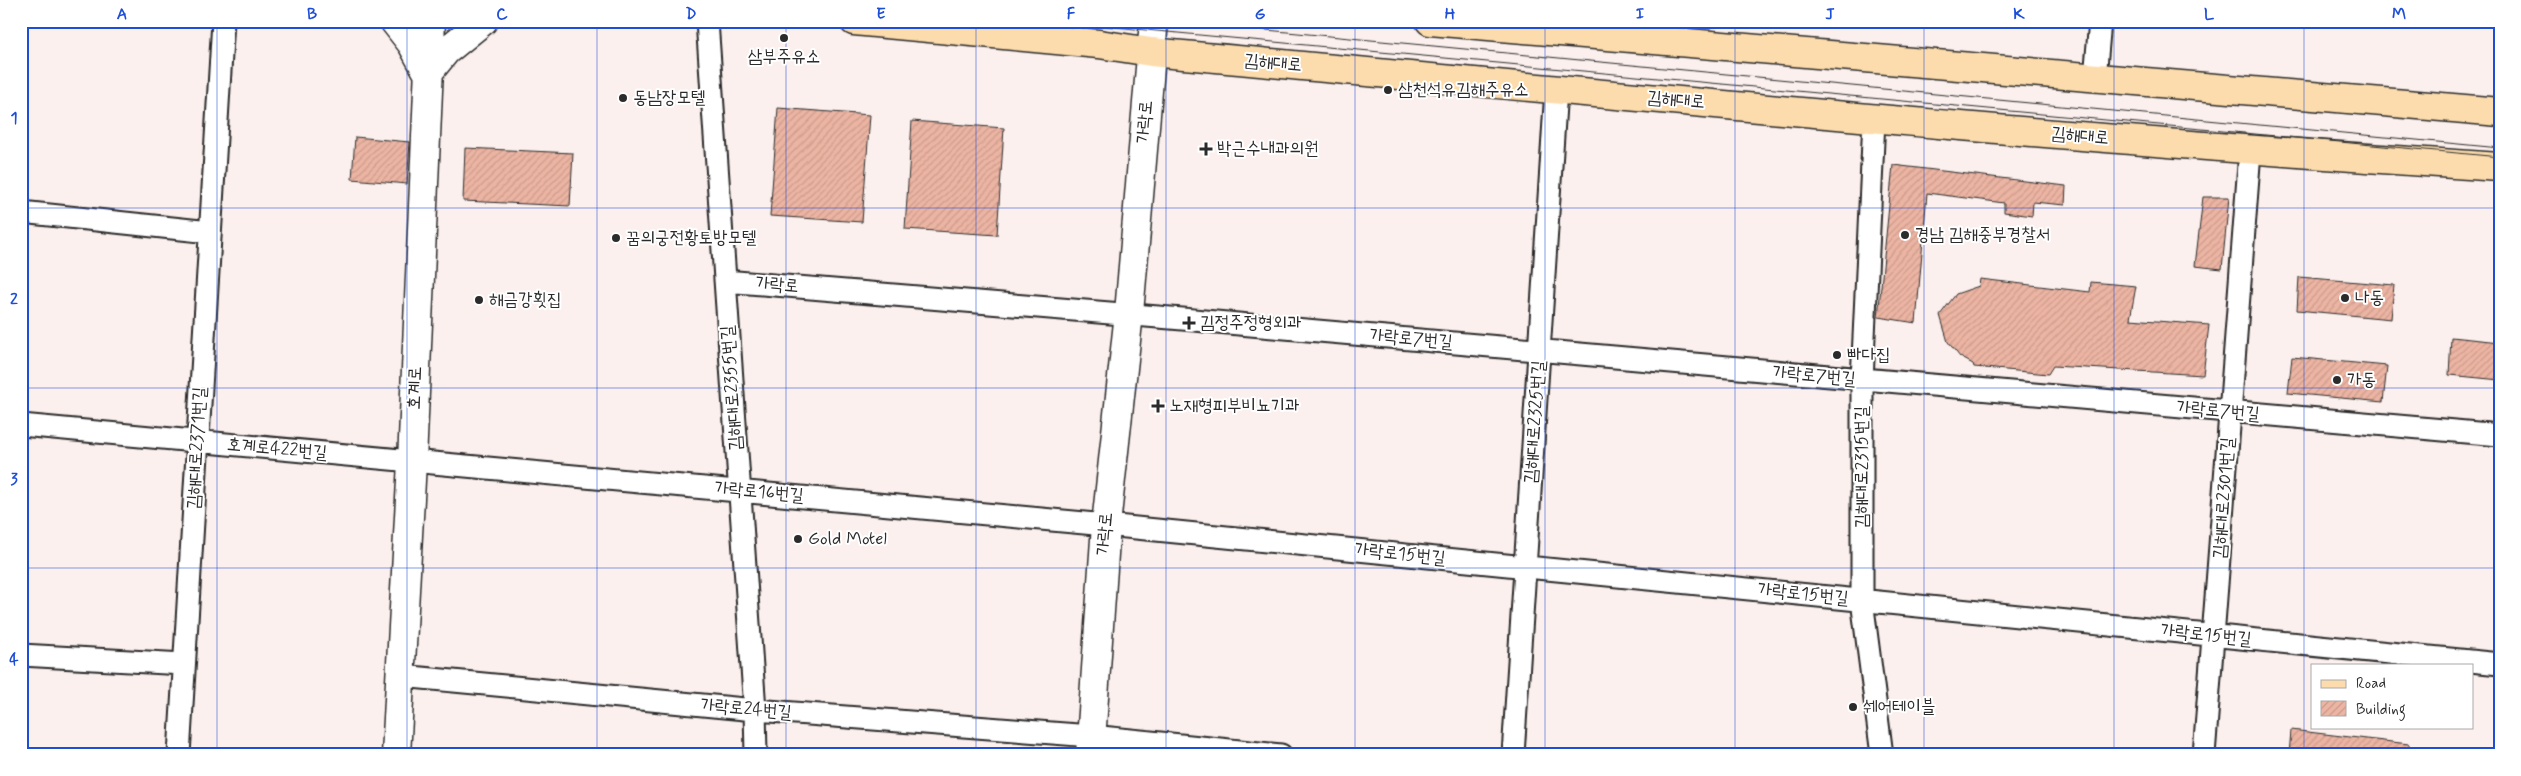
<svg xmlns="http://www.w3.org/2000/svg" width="2521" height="776" font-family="Mynerve,'Poor Story',sans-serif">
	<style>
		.building { fill: url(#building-hatch); stroke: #2b2b2b }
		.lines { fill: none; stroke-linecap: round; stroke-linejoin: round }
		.minor-casing { stroke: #2b2b2b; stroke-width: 25 }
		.tertiary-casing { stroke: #2b2b2b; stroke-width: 31 }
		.secondary-casing { stroke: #2b2b2b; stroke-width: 31 }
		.primary-casing { stroke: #2b2b2b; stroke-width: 31 }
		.minor { stroke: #fff; stroke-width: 21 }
		.tertiary { stroke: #fff; stroke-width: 28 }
		.secondary { stroke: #fff; stroke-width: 28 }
		.primary { stroke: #fcdcac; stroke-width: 28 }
		.tram { stroke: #2b2b2b; stroke-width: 1 }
		.grid { fill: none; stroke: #1d4ed8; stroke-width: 1; stroke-opacity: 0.55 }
		.poi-dot { fill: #2b2b2b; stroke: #fff; stroke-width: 2 }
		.labels { text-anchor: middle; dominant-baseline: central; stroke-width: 4; stroke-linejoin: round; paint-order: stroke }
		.poi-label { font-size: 18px; fill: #2b2b2b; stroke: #fff; text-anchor: start }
		.street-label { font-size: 18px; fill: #2b2b2b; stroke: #fff }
		.neatline { fill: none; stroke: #1d4ed8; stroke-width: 2 }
		.grid-label { font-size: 16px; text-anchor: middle; font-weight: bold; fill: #1d4ed8 }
	</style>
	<defs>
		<pattern id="building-hatch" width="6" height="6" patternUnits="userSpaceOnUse" patternTransform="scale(1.25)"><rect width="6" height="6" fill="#ecb4a3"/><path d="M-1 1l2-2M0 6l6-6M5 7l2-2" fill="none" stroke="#cb9b8c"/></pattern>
	</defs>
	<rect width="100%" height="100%" fill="#fbf0ed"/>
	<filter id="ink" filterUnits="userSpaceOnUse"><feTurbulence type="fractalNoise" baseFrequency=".02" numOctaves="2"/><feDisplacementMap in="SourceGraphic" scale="10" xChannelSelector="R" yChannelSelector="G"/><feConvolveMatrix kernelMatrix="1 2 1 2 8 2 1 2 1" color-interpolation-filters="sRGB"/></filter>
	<g filter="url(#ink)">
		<path class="building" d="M778 108 870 115 862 222 770 216Z
			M912 121 1004 128 997 235 905 229Z
			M355 137 410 142 407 184 352 179Z
			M465 148 573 153 570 206 463 201Z
			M1893 165 2066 186 2065 205 2033 202 2032 216 2004 212V203L1927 193 1916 323 1878 317Z
			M2203 197H2229L2222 269 2195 266Z
			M2299 277 2394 285 2391 319 2297 310Z
			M1980 279 2090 292 2091 282 2136 286 2130 319 2209 325 2203 375 2053 366 2048 374 1974 367 1973 364 1960 357 1948 342 1940 315 1956 294 1979 286Z
			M2451 337 2500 342V380L2449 375Z
			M2292 357 2387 366 2383 402 2288 393Z
			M2291 730 2409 744V755H2289Z"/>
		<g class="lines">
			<g class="minor-casing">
				<path id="minor" d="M707 21 755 710 756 755
					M2095 78 2100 21
					M1874 119 1862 381V600L1882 755
					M21 212 210 232
					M725 281C1317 328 1908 385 2500 435
					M21 425 1106 525 2500 664
					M21 655 184 664
					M401 676 755 710 1091 736 1281 755
					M179 755 223 21
					M1513 755 1556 89
					M2204 755 2250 151"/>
			</g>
			<g class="tertiary-casing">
				<path id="tertiary" d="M1090 755 1106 525 1129 313 1154 21"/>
			</g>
			<g class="secondary-casing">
				<path id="secondary" d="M394 21 412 44 428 73 446 51 483 21
					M396 755 412 462 431 21"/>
			</g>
			<g class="primary-casing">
				<path id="primary" d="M854 21 1099 44 1151 52C1600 93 2049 138 2500 167
					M1430 21 2500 112"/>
			</g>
			<use href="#minor" class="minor"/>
			<use href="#tertiary" class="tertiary"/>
			<use href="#secondary" class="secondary"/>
			<use href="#primary" class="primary"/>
			<path class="tram" d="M1050 21 2500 157
				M1172 21 2500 148"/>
		</g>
	</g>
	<path class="grid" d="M217 21V755M407 21V755M597 21V755M786 21V755M976 21V755M1166 21V755M1355 21V755M1545 21V755M1735 21V755M1924 21V755M2114 21V755M2304 21V755M21 208H2500M21 388H2500M21 568H2500"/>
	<g class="poi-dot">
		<circle cx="784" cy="38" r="5"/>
		<circle cx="1388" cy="90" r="5"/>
		<circle cx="623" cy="98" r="5"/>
		<path d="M1203.5 141.5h5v5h5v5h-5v5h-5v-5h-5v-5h5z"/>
		<circle cx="1905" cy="235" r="5"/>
		<circle cx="616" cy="238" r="5"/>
		<circle cx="2345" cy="298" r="5"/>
		<circle cx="479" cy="300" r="5"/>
		<path d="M1186.5 315.5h5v5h5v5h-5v5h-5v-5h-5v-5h5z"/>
		<circle cx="1837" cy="355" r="5"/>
		<circle cx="2337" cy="380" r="5"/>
		<path d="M1155.5 398.5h5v5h5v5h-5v5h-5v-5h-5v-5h5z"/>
		<circle cx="798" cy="539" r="5"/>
		<circle cx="1853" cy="707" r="5"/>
	</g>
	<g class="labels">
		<g class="poi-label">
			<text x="784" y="57" text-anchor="middle">삼부주유소</text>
			<text x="1398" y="90">삼천석유김해주유소</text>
			<text x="633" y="98">동남장모텔</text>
			<text x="1217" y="149">박근수내과의원</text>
			<text x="1915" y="235">경남 김해중부경찰서</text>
			<text x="626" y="238">꿈의궁전황토방모텔</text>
			<text x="2355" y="298">나동</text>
			<text x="489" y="300">해금강횟집</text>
			<text x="1200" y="323">김정주정형외과</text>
			<text x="1847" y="355">빠다집</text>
			<text x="2347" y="380">가동</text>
			<text x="1169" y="406">노재형피부비뇨기과</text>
			<text x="808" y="539">Gold Motel</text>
			<text x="1863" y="707">쉐어테이블</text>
		</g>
		<g class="street-label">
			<text transform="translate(1273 63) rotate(5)">김해대로</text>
			<text transform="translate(1676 100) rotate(5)">김해대로</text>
			<text transform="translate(1145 122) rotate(-85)">가락로</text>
			<text transform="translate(2080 136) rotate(5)">김해대로</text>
			<text transform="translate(777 285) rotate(5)">가락로</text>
			<text transform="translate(1411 339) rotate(5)">가락로7번길</text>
			<text transform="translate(1814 376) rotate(5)">가락로7번길</text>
			<text transform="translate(415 388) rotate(-88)">호계로</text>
			<text transform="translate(732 388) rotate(-94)">김해대로2355번길</text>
			<text transform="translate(2218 411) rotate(5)">가락로7번길</text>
			<text transform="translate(1535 422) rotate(-86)">김해대로2325번길</text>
			<text transform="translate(197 448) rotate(-87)">김해대로2371번길</text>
			<text transform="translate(277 449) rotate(5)">호계로422번길</text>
			<text transform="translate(1862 467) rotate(-90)">김해대로2315번길</text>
			<text transform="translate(759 492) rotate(5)">가락로16번길</text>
			<text transform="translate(2224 498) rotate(-86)">김해대로2301번길</text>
			<text transform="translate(1105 534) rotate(-85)">가락로</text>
			<text transform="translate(1400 554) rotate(6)">가락로15번길</text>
			<text transform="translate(1803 594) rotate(6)">가락로15번길</text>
			<text transform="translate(2206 635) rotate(6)">가락로15번길</text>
			<text transform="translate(746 709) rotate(5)">가락로24번길</text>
		</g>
	</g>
	<rect width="2521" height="776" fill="none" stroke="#fff" stroke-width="55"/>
	<rect x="2311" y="664" width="162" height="65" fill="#ffffff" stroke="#aaaaaa"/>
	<rect x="2321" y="680" width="25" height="8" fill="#fcdcac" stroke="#aaaaaa"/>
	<text x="2356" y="688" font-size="15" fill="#2b2b2b">Road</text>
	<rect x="2321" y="701" width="25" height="15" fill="url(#building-hatch)" stroke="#aaaaaa"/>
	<text x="2356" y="714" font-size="15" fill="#2b2b2b">Building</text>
	<rect x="28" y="28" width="2466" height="720" class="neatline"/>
	<g class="grid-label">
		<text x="122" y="19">A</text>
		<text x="312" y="19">B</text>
		<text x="502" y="19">C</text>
		<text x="691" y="19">D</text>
		<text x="881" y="19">E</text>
		<text x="1071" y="19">F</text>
		<text x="1260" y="19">G</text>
		<text x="1450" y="19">H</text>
		<text x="1640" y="19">I</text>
		<text x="1830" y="19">J</text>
		<text x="2019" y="19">K</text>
		<text x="2209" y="19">L</text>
		<text x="2399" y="19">M</text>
		<text x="14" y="123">1</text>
		<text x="14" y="304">2</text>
		<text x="14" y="484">3</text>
		<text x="14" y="664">4</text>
	</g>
</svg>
